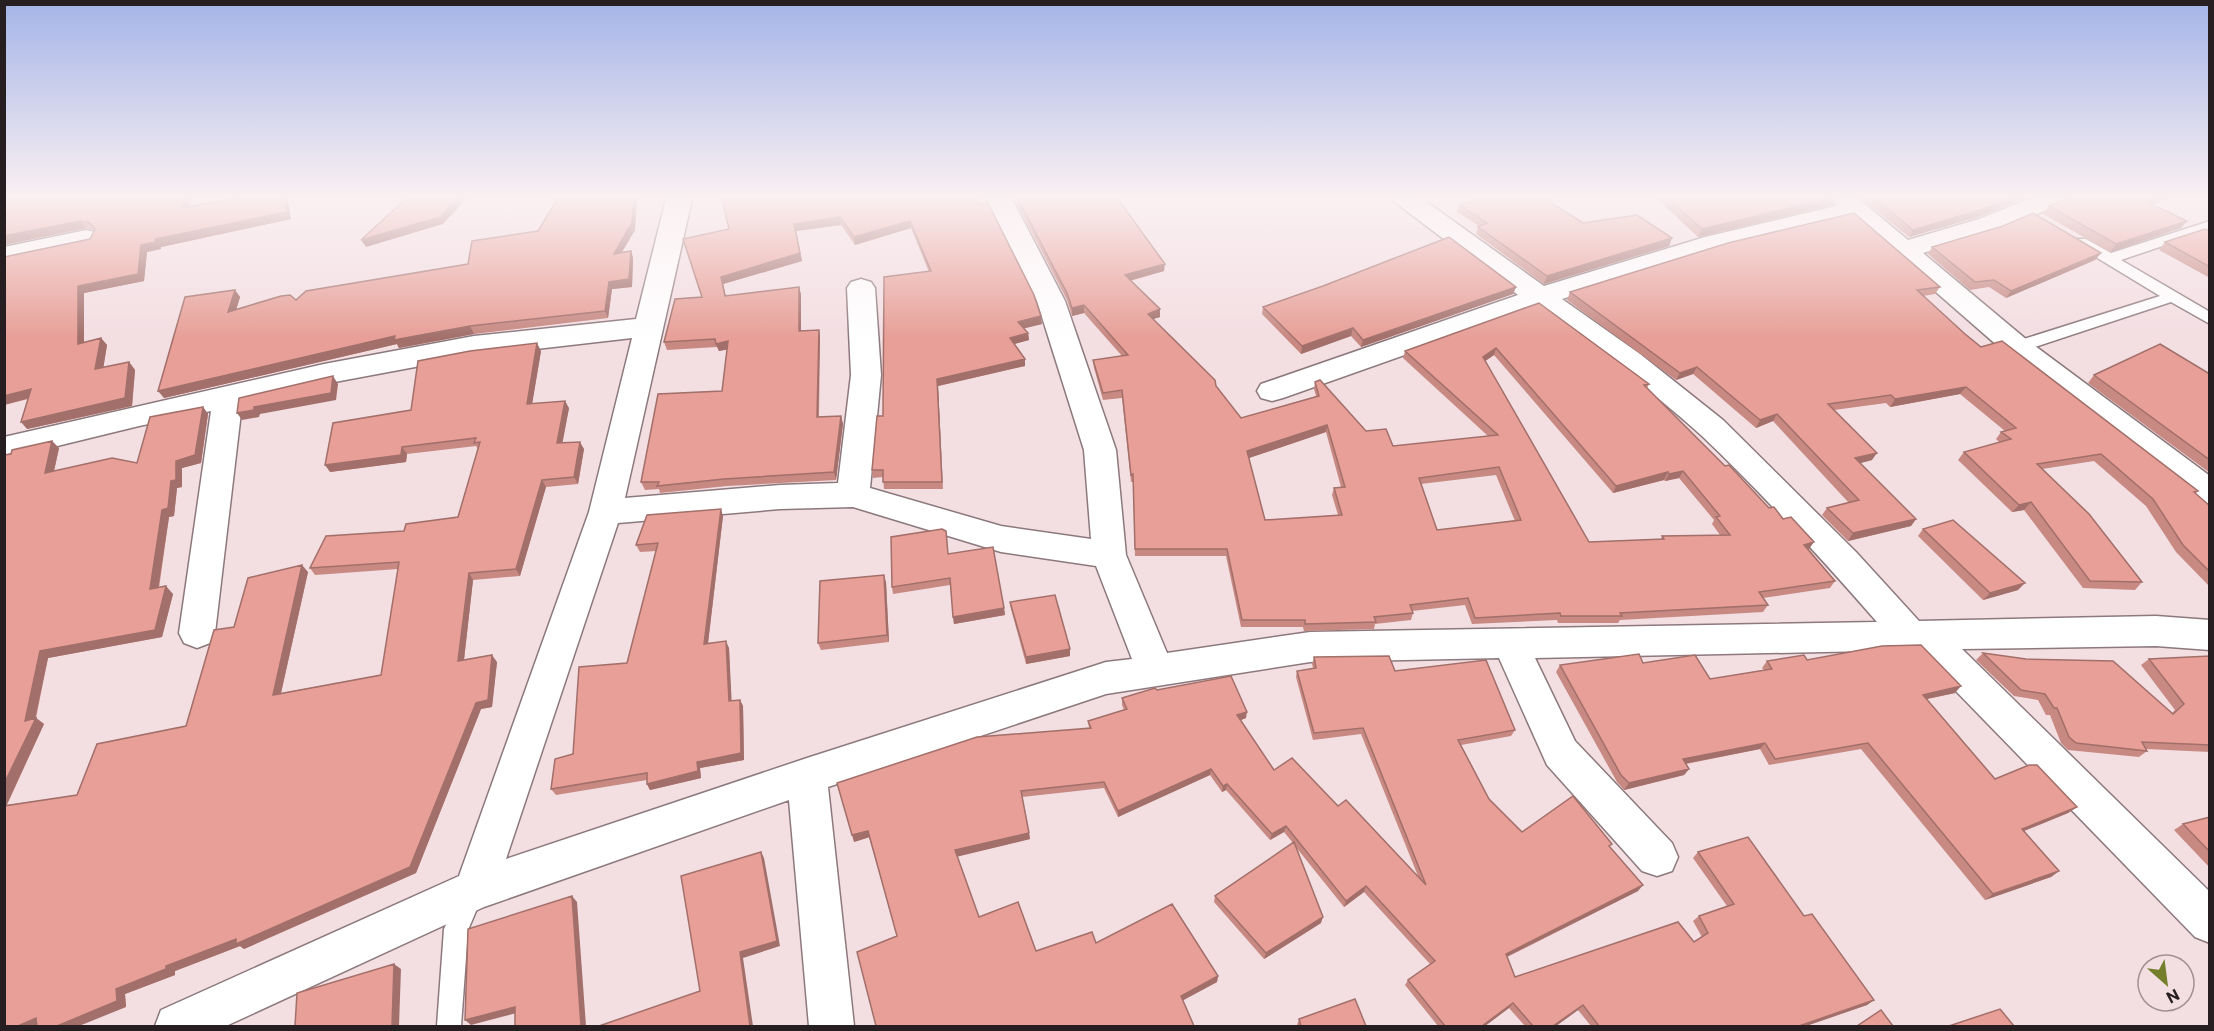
<svg xmlns="http://www.w3.org/2000/svg" width="2214" height="1031" font-family="Commissioner,sans-serif">
	<style>
		.lines { fill: none; stroke-linecap: round; stroke-linejoin: round }
		.lane-casing { stroke: #8c797d; stroke-width: 3 }
		.street-casing { stroke: #8c797d; stroke-width: 3 }
		.lane { fill: #fff; fill-rule: evenodd }
		.street { fill: #fff; fill-rule: evenodd }
		.wall { fill: #c78982; fill-rule: evenodd }
		.shaded-wall { fill: #a26f6a }
		.building { fill: #e79f97; stroke: #a26f6a; stroke-width: 1.5; fill-rule: evenodd }
	</style>
	<rect width="100%" height="100%" fill="#f3dee2"/>
	<g class="lines">
		<g class="lane-casing">
			<path id="lane" d="M2210 221V230L2121 260 2210 312V324L2171 302 2023 351H2011L2009 347 2011 343 2160 296 2076 245 2074 242 2076 239H2086L2111 253Z
				M471 886 479 889 482 897 468 930 461 1026H437L444 929 463 889Z"/>
		</g>
		<g class="street-casing">
			<path id="street" d="M667 195H693L625 498 780 485 838 483 851 375 847 288 851 282 861 279 871 282 875 288 881 375 870 488 1001 526 1091 539 1084 450 1037 301 984 195H1010L1065 301 1116 450 1126 555 1167 653 1310 632 1877 622C1821 558 1763 494 1702 436 1651 389 1593 349 1537 308L1283 398 1272 401 1261 398 1257 391 1261 384 1518 295 1392 200 1388 195H1417L1544 286 1705 237 1836 206 1828 195H1854L1908 240 1979 219 2039 195H2074L2070 200 1997 231 1923 253 2027 340 2210 476V505L2199 502 2007 354 1851 218 1724 248 1562 299 1640 354 1723 420 1856 552 1919 621 2156 616 2210 620V650L2156 646 1962 649 2210 892V943L2195 937 1916 650 1535 658 1575 741 1672 843 1678 857 1672 871 1657 876 1642 871 1547 765 1499 658 1310 662 1106 694 828 787 854 1026H809L789 800 484 907 226 1026H155L161 1010 459 876 589 512 632 338 474 356 324 384 242 404 215 633 210 643 197 648 184 643 179 633 211 411 139 426 4 459V437L324 364 474 336 636 319ZM853 507 1001 552 1096 566 1132 659 1106 662 807 758 506 859 618 523 780 509Z
				M86 230 95 232 99 238 95 244 4 263V247Z"/>
		</g>
		<use href="#lane" class="lane"/>
		<use href="#street" class="street"/>
	</g>
	<path class="wall" d="M4 195H192L189 207 287 197 291 219 161 247V249L147 252 144 281 84 293V342L101 338 107 345 103 368 129 362 135 370 132 406 27 429 28 399 4 405 95 230 86 228 4 245Z
		M560 195H637L635 230 622 252 631 251 633 258 632 287 612 289 608 318 474 334 399 348 397 344 164 398 235 290 240 297 236 310 296 300 468 264 538 231Z
		M975 195 1042 324 1024 328 1028 333 1029 340 1014 344 1025 359V366L938 386 943 489H884L883 477 873 478 872 470 883 416 929 272 911 228 855 245 841 225 796 231 802 261 723 284 726 296 801 294V330H819L820 337 819 417 841 416 843 424 836 480 727 486 660 493 659 489 645 490 641 482 722 391 727 349 719 351 717 347 667 350 664 342 702 297 729 229Z
		M1653 195H1835L1836 197 1832 205 1698 237Z
		M1857 195H2033L1978 217 1909 237Z
		M2075 195H2173L2152 205 2181 228 2110 252 2043 214 2049 206Z
		M1017 197 1164 271 1130 281 1160 309V317L1153 319 1216 386 1241 418 1316 396 1314 389 1315 382 1366 431 1393 446 1488 436 1403 358 1405 351 1539 303 1649 384 1647 388 1809 549 1835 581 1830 588 1763 598 1768 605 1763 612 1620 620 1618 623H1558L1557 620 1472 624 1465 605 1412 611 1413 613 1411 620 1375 624 1374 629 1304 631 1303 627H1241L1226 556H1135L1133 482H1131L1122 398 1103 400 1094 368 1093 360 1122 356 1084 313 1072 316 1067 300 1017 204ZM1494 355 1613 493 1664 480 1665 481 1679 478 1714 520 1712 524 1720 535 1662 536 1661 539 1589 542 1485 361ZM1326 432 1341 487 1334 488 1332 495 1338 515 1265 520 1249 458ZM1496 475 1515 521 1437 530 1421 484Z
		M1459 205 1583 223 1672 238 1669 246 1544 284 1476 234 1478 227 1479 226 1457 212Z
		M2210 231V278L2159 250 2165 242Z
		M1932 247 2101 253 2095 260 2006 298 1989 287 1970 290 1928 254Z
		M1323 286 1516 287 1513 294 1361 347 1351 336 1301 354 1262 314 1263 307Z
		M1940 287 1935 294 1923 296 1965 334 1981 347 2198 491 2195 494 2210 506V587L2176 552 2146 506 2094 461 2042 469 2142 582 2135 590 2083 588 2024 510 2012 512 1958 460 1964 452 2000 443 1996 439 2001 432 2005 431 1960 394 1890 407 1886 403 1834 410 1872 460 1859 463 1916 519 1911 526 1848 541 1822 515 1827 508 1849 503 1773 421 1756 428 1693 374 1676 380 1567 300 1570 292Z
		M541 351 532 403 569 408 562 443 584 449 578 484 546 487 520 576 473 580 464 660 497 662 492 707 481 709 416 873 244 949 240 946 175 971V975L125 994 126 1007 4 1026V455L52 441 59 448 54 471 137 463 203 407 208 414 201 463 182 468V487L177 488 174 516 169 517 159 588 173 594 162 637 48 658 36 718 44 724 7 805 77 795 186 726 234 627 308 572 281 693 381 675 398 569 315 575 310 568 404 531 458 517 478 449 476 446 407 454 406 462 330 472 411 410Z
		M2208 373H2210V473L2088 383 2094 375Z
		M723 516 708 644 729 648 731 701 740 700 743 706 744 760 700 768 701 778 650 790 647 784V780L556 795 551 789 627 663 656 551 640 552 636 545Z
		M1923 529 2018 590 1983 600 1918 536Z
		M947 538 948 554 1004 608 1005 615 954 624 950 585 893 594 892 587Z
		M886 582 889 642 821 650 818 643Z
		M1010 602 1070 649V656L1026 664 1011 609Z
		M1983 653 2172 713 2175 710 2141 665 2149 659 2210 656V752L2146 749 2147 751 2139 757 2068 750 2061 743 2050 715H2046L2038 700 2014 696 1976 660Z
		M1314 657 1395 671 1515 730 1511 736 1461 745 1489 799 1522 832 1610 847 1638 891 1507 957 1515 977 1694 942 1702 937 1693 921 1699 916 1727 906 1693 858 1698 852 1804 916 1874 1000 1867 1005 1806 1026H1591L1578 1010 1556 1026H1525L1509 1008 1485 1026H1438L1405 985 1408 980 1430 964 1364 892 1344 907 1295 846 1321 923 1264 959 1214 902 1215 896 1293 843 1284 832 1270 840 1226 790 1222 792 1210 775 1118 817 1104 788 1022 797 1030 839 957 856 979 917 1036 951 1096 943 1218 976 1217 982 1183 1000 897 936 869 837 854 842 1089 728 1088 721 1124 710 1122 705V698L1157 690 1246 718 1241 720 1274 770 1338 806 1418 876 1361 734 1313 740 1296 677 1297 671 1313 668 1312 664Z
		M1807 660 1955 693 1927 699 1995 779 2077 807 2068 813 2024 831 2059 871 2051 877 1985 900 1861 749 1769 765 1760 749 1686 764 1689 769 1684 775 1624 790 1617 782 1556 672 1560 665 1643 663 1710 679 1764 670 1762 668 1767 661Z
		M2210 817V868L2174 830 2183 824Z
		M1299 1019 1366 1026H1298L1297 1025Z"/>
	<path class="shaded-wall" d="M186 195H192L187 215 182 208Z
		M284 195H286L287 197 291 219 161 247V249L147 252 144 281 84 293V351L78 344V286L141 245Z
		M460 195H470L443 224 366 247 361 240Z
		M634 195H637L635 230 616 262 614 254Z
		M2019 195H2033L1978 217 1909 237 1913 230Z
		M2163 195H2173L2141 210 2147 202Z
		M1836 197 1832 205 1698 237 1702 229Z
		M840 217 841 225 796 231 802 261 723 284 727 303 721 277 794 224Z
		M80 221 86 228 4 245V236Z
		M910 221 911 228 855 245 854 237Z
		M2187 221 2181 228 2110 252 2116 244Z
		M1672 238 1669 246 1544 284 1547 276Z
		M631 251 633 258 632 287 612 289 608 318 605 311 609 282Z
		M2101 253 2095 260 2006 298 2011 291Z
		M1165 264 1164 271 1124 282 1125 275Z
		M799 287 801 294V338L799 331Z
		M1516 287 1513 294 1361 347 1363 340Z
		M235 290 240 297 233 320 228 312Z
		M1084 305V313L1072 316V308Z
		M1160 309V317L1147 321 1148 314Z
		M1041 316 1042 324 1018 330V322Z
		M470 326 474 334 399 348 397 344 164 398 158 391 395 336Z
		M1353 328 1351 336 1301 354 1302 346Z
		M819 330 820 337 818 424 817 417Z
		M1028 333 1029 340 1011 345 1010 338Z
		M101 338 107 345 102 376 95 369Z
		M728 341 730 349 719 351 716 344Z
		M537 343 541 351 531 411 527 404Z
		M1496 348 1494 355 1481 364 1483 357Z
		M1025 359V366L938 386 943 489 937 379Z
		M129 362 135 370 132 406 27 429 21 422Z
		M1697 367 1693 374 1676 380 1680 373Z
		M333 376 338 384 336 400 260 414 259 417 242 420 237 413Z
		M1966 387 1960 394 1890 407 1895 399Z
		M31 389 37 396 4 405V396Z
		M565 401 569 408 561 451 557 443Z
		M203 407 208 414 201 463 182 468V487L177 488 174 516 169 517 157 596 150 589 162 510 176 461Z
		M1777 414 1773 421 1756 428 1760 420Z
		M841 416 843 424 836 480 834 472Z
		M1327 425 1326 432 1246 459 1247 451Z
		M52 441 59 448 52 480 45 473Z
		M580 442 584 449 578 484 574 477Z
		M402 447 407 454 406 462 330 472 325 465Z
		M1877 453 1872 460 1850 466 1855 458Z
		M1683 471 1679 478 1665 481 1669 474Z
		M1668 472 1664 480 1613 493 1616 486Z
		M542 480 546 487 520 576 516 569Z
		M2031 502 2024 510 2012 512 2019 505Z
		M721 509 723 516 707 651 704 644Z
		M1916 519 1911 526 1848 541 1853 533Z
		M1814 542 1809 549 1800 552 1804 545Z
		M302 565 308 572 279 702 273 695Z
		M469 573 473 580 463 668 458 661Z
		M884 575 886 582 889 642 887 635Z
		M2025 583 2018 590 1983 600 1990 593Z
		M166 586 173 594 162 637 48 658 35 719 36 718 44 724 4 810V784L25 721 40 651Z
		M1004 608 1005 615 954 624 953 617Z
		M726 641 729 648 732 708 729 701Z
		M1070 649V656L1026 664V657Z
		M492 655 497 662 492 707 481 709 416 873 244 949 240 946 175 971V975L125 994 126 1007 79 1026H57L116 989 166 966Z
		M1961 686 1955 693 1917 701 1923 695Z
		M740 700 743 706 744 760 700 768 701 778 650 790 647 784 697 762Z
		M1247 712 1246 718 1236 722 1237 715Z
		M1765 743 1760 749 1678 765 1683 759Z
		M1211 769 1210 775 1118 817V811Z
		M1689 769 1684 775 1624 790 1629 783Z
		M1227 784 1226 790 1222 792 1223 786Z
		M2077 807 2068 813 2014 835 2022 829Z
		M1286 826 1284 832 1270 840 1272 834Z
		M868 831 870 837 854 842 852 835Z
		M1029 833 1030 839 956 857 955 850Z
		M761 852 764 858 780 946 743 958 753 1026H750L740 952Z
		M2059 871 2051 877 1985 900 1993 894Z
		M1643 885 1638 891 1502 959 1506 954Z
		M1366 886 1364 892 1344 907 1346 901Z
		M572 896 577 902 586 1026H581Z
		M1323 917 1321 923 1264 959 1266 953Z
		M394 964 401 969 399 1026H392Z
		M1218 976 1217 982 1180 1002 1181 996Z
		M1874 1000 1867 1005 1806 1026H1799Z
		M1513 1003 1509 1008 1485 1026H1482Z
		M1583 1005 1578 1010 1556 1026H1553Z
		M515 1007 520 1012 471 1025 465 1020Z
		M36 1018 39 1026H18Z"/>
	<path class="building" d="M4 195H186L182 208 254 195H284L287 212 156 239 155 242 141 245 138 274 78 286V344L101 338 95 369 129 362 125 398 21 422 31 389 4 396V257L90 239 95 229 90 223 80 221 4 236Z
		M410 195H460L440 217 361 240Z
		M560 195H634L632 222 614 254 631 251 629 279 609 282 605 311 470 326 394 340 395 336 158 391 185 297 235 290 228 312 281 296 290 295 296 300 306 291 468 264 472 241 538 231Z
		M721 195H975L981 205 988 203 1034 295 1041 316 1018 322 1028 333 1010 338 1025 359 937 379 942 482H883V470H872L877 416H883L884 277 931 271 910 221 854 237 840 217 794 224 800 253 721 277 725 296 799 287V331L819 330 817 417 841 416 834 472 724 479 657 486 659 482H641L658 394 722 391 728 341 716 344 715 339 664 342 675 299 702 297 683 239 729 229Z
		M1025 195H1115L1165 264 1125 275 1160 309 1148 314 1215 380 1216 386 1241 418 1319 396 1315 382 1320 380 1366 431 1386 429 1393 446 1498 435 1405 351 1539 303 1649 384 1644 385 1725 466 1729 465 1769 508 1774 507 1783 519 1791 517 1814 542 1804 545 1835 581 1759 592 1768 605 1620 613 1622 616H1561L1560 613 1475 618 1468 598 1410 605 1413 613 1374 617 1376 622 1305 624V620H1242L1227 549H1135L1133 474 1131 475 1122 390 1103 393 1093 360 1128 355 1084 305 1072 308 1067 293 1017 197ZM1496 348 1616 486 1668 472 1669 474 1683 471 1720 516 1716 517 1730 535 1662 536 1664 539 1589 542 1483 357ZM1327 425 1345 487 1334 488 1342 515 1265 520 1247 451ZM1499 467 1521 520 1437 530 1419 478Z
		M1489 195H1539L1583 223 1637 215 1672 238 1547 276 1478 227 1487 223 1459 205Z
		M1664 195H1835L1836 197 1702 229Z
		M1871 195H2019L1983 209 1913 230Z
		M2075 195H2163L2147 202 2187 221 2116 244 2049 206Z
		M1854 213 1940 287 1917 290 1965 334 1981 347 2002 341 2198 491 2194 492 2210 506V572L2183 545 2153 499 2101 454 2037 464 2089 514 2142 582 2090 581 2031 502 2019 505 1964 452 2011 439 2001 432 2016 428 1966 387 1895 399 1891 395 1828 404 1877 453 1855 458 1916 519 1853 533 1827 508 1859 500 1777 414 1760 420 1697 367 1680 373 1570 292 1728 243Z
		M2033 213 2101 253 2011 291 1994 280 1975 282 1932 247 2003 226Z
		M2205 229 2210 231V267L2165 242Z
		M1449 237 1516 287 1363 340 1353 328 1302 346 1263 307 1323 286Z
		M537 343 527 404 565 401 557 443 580 442 574 477 542 480 516 569 469 573 458 661 492 655 488 700 476 703 410 867 236 944V939L166 966V969L116 989 117 1001 57 1026H37L36 1018 18 1026H4V806L77 795 97 744 186 726 214 630 234 627 248 578 302 565 273 695 381 675 399 562 310 568 326 536 404 531 406 524 458 517 480 442 474 443 476 438 402 447 401 455 325 465 333 423 411 410 418 361 470 351Z
		M2160 344 2208 373H2210V460L2094 375Z
		M333 376 331 393 254 407V410L237 413 239 398Z
		M203 407 195 455 176 461V480L171 481 168 508 162 510 150 589 166 586 155 630 40 651 25 721 36 718 4 784V455L11 454 12 450 52 441 45 473 112 458 137 463 150 417Z
		M721 509 704 644 726 641 729 701 740 700 741 753 697 762 698 771 647 784V773L551 789 555 759 573 754 579 667 627 663 658 543 636 545 647 515Z
		M1953 520 2025 583 1990 593 1923 529Z
		M942 529 946 531 948 554 993 547 1004 608 953 617 950 578 892 587 891 537Z
		M884 575 887 635 818 643 820 581Z
		M1055 595 1070 649 1026 657 1010 602Z
		M1921 645 1961 686 1923 695 1995 779 2029 765H2037L2077 807 2022 829 2059 871 1993 894 1868 743 1775 759 1765 743 1683 759 1689 769 1629 783 1621 775 1560 665 1639 654 1643 663 1695 655 1710 679 1772 669 1767 661 1804 655 1807 660 1882 646Z
		M1983 653 2026 659 2113 661 2173 714 2184 704 2149 659 2210 656V745L2142 742 2147 751 2076 743 2069 737 2057 708H2054L2045 694 2021 690Z
		M1389 656 1395 671 1486 660 1515 730 1458 740 1489 799 1522 832 1573 796 1612 844 1609 846 1643 885 1506 954 1515 977 1678 922 1694 942 1708 933 1699 916 1734 904 1698 852 1748 837 1804 916 1812 914 1874 1000 1799 1026H1599L1583 1005 1553 1026H1533L1513 1003 1482 1026H1445L1408 980 1435 961 1366 886 1346 901 1286 826 1272 834 1227 784 1223 786 1211 769 1118 811 1104 782 1021 791 1029 833 955 850 979 917 1018 902 1036 951 1092 932 1096 943 1172 904 1218 976 1181 996 1194 1026H876L857 952 897 936 868 831 852 835 837 783 977 737 1091 728 1088 721 1127 709 1122 698 1155 688 1157 690 1231 676 1247 712 1237 715 1274 770 1292 758 1338 806 1346 800 1426 885 1363 728 1314 733 1297 671 1316 668 1314 657Z
		M2210 817V852L2183 824Z
		M1294 842 1323 917 1266 953 1215 896Z
		M761 852 777 941 740 952 750 1026H599L700 991 681 876Z
		M572 896 581 1026H515V1007L465 1020 468 929Z
		M394 964 392 1026H295L297 993Z
		M1355 999 1366 1026H1301L1299 1019Z
		M2000 1009 2014 1026H1949Z
		M1881 1010 1893 1026H1857Z"/>
	<linearGradient id="sky" x2="0" y2="1"><stop stop-color="#a4b4e8"/><stop offset="0.58" stop-color="#faf0f2"/><stop offset="1" stop-color="#faf0f2" stop-opacity="0"/></linearGradient>
	<rect width="2214" height="339" fill="url(#sky)"/>
	<rect width="2214" height="1031" fill="none" stroke="#261e20" stroke-width="12"/>
	<g transform="translate(2166 983) rotate(152)"><circle r="28" fill="#f3dee2" stroke="#a19194" stroke-width="1.5"/>
	<path d="M0-4.5L10 22L0 15L-10 22Z" fill="#747f2c"/>
	<text y="-9" font-size="16" font-weight="bold" text-anchor="middle" fill="#261e20">N</text>
	</g>
</svg>
